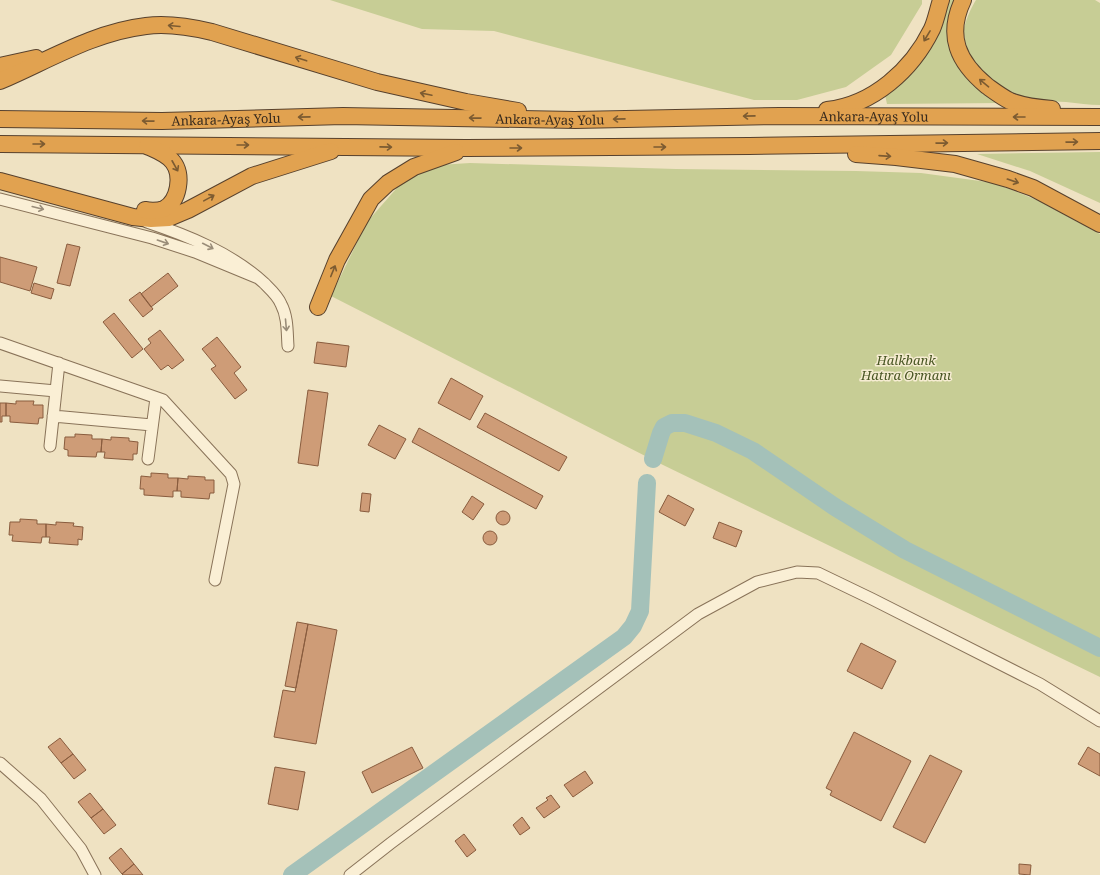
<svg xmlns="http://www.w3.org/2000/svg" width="1100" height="875" font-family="'Noto Serif',serif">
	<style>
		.green { fill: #c7cd95 }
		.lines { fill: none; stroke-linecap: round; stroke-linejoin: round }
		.river { stroke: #a4c1b9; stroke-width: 18 }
		.building { fill: #ce9c77; stroke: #895c3e }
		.minor-casing { stroke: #897359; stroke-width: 13 }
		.highway-casing { stroke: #57412d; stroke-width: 18 }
		.minor { stroke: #faefd5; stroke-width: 11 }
		.highway { stroke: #e1a250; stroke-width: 16 }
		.oneway { stroke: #7c5b31 }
		.oneway2 { stroke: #9a8d79 }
		.labels { text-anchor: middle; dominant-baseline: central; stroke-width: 3; stroke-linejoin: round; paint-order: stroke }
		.street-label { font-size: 13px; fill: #392b1d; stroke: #f6ecd2 }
		.park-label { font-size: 13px; font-style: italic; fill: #495623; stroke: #f6ecd2 }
	</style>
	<rect width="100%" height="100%" fill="#efe2c2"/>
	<path class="green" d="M330 0H922V4L891 55 846 87 797 100H754L494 31 422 29Z
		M945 0H954L953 3 950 35 1002 103 887 104 885 95 913 72 933 43Z
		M976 0H1095L1100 3V105C1089 105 1078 103 1066 102 1048 101 1029 101 1012 94 989 85 964 58 964 31 964 23 972 6 976 0Z
		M1100 152V203L1030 171 977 154Z
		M470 163 676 169 856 171 921 173 995 183 1039 201 1100 234V677L661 464 331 296 367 222 403 181 439 165Z"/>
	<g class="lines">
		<path class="river" d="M653 459 661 433 664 427 672 423H685L716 433 753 451 835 507 905 550 1100 648
			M292 875 624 637 633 626 640 611 647 483"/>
	</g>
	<path class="building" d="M67 244 80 247 70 286 57 283Z
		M0 257 37 267 30 291 0 282Z
		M168 273 178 286 151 307 141 294Z
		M34 283 54 289 51 299 31 293Z
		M140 292 153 309 143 317 129 300Z
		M114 313 143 349 132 358 103 322Z
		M160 330 184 360 172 369 168 365 161 370 144 349 151 343 148 339Z
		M217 337 241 367 234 373 247 390 235 399 211 369 216 366 202 349Z
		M317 342 349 346 346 367 314 363Z
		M451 378 483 396 470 420 438 403Z
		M308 390 328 393 318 466 298 463Z
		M16 401H34L33 405H43V418H39L38 424 10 422V416H6V403L16 404Z
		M0 403H6V416H2V422H0Z
		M485 413 567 457 559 471 477 427Z
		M379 425 406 439 395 459 368 445Z
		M419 428 543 496 536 509 412 442Z
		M75 434 92 435V439H102L101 452H97L96 457 68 456V450L64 449 65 437H75Z
		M111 437 129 438V441L138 442 137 454H133V460L104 458 105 452H101L102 439 111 440Z
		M151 473 168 474V478H178L177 491H173V497L144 495V489H140L141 476 151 477Z
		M188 476 205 477V480H214V493H210L209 499 181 497V491H177L178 478 188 479Z
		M362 493 371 494 369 512 360 511Z
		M668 495 694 509 685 526 659 512Z
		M472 496 484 504 473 520 462 512Z
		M496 518a7 7 0 1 1 14 0a7 7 0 1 1-14 0Z
		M20 519 37 520V524H46V537H42L41 543 12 541 13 535H9L10 522H20Z
		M56 522 74 523 73 526 83 527 82 540 78 539V545L49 543 50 537H46V524L56 525Z
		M719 522 742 531 736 547 713 538Z
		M483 538a7 7 0 1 1 14 0a7 7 0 1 1-14 0Z
		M297 622 308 624 296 688 285 686Z
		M308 624 337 630 316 744 274 737 283 690 295 692Z
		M861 643 896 661 882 689 847 671Z
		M854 732 911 761 881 821 830 795 832 791 826 788Z
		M60 738 73 754 61 763 48 747Z
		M412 747 423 768 372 793 362 772Z
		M1088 747 1100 754V776L1078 764Z
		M73 754 86 770 74 779 61 763Z
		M930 755 962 771 925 843 893 827Z
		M275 767 305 772 298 810 268 804Z
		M585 771 593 783 573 797 564 785Z
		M90 793 103 809 91 818 78 802Z
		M551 795 560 807 544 818 536 808 548 800 546 798Z
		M103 809 116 825 104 834 91 818Z
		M522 817 530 828 520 835 513 825Z
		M464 834 476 850 467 857 455 841Z
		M121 848 134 864 122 874 109 858Z
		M134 864 143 875H123L122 874Z
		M1019 864 1031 865 1030 875 1019 874Z"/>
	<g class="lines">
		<g class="minor-casing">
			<path id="minor" d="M0 199 152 238 195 252 258 278
				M147 222C189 236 231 253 264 283 270 289 278 296 281 304 288 317 287 333 288 346
				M0 343 163 400 231 474 234 484 215 580
				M0 386 56 391
				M53 416 152 425
				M50 446 59 363
				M148 459 156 398
				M0 763 41 799 81 849 95 875
				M350 875 391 843 698 614 757 582 797 572 818 573 872 599 1040 684 1100 721"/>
		</g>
		<g class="highway-casing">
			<g id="highway">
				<path d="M963 0C946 36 958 62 987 86 994 91 1002 97 1010 101 1023 106 1039 108 1052 109"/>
				<path d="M0 66 36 58"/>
				<path d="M0 81C47 61 94 32 146 26 168 23 191 27 212 32L377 82 466 102 518 111"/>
				<path d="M827 110C873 105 912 70 932 29 936 20 938 9 941 0"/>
				<path id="s1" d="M0 119 162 121 343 116 575 120 780 116 1100 117"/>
				<path d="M0 144 466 148 749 146 1100 141"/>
				<path d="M856 154 896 157 955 164 1008 179 1033 188 1100 224"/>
				<path d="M0 181 133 217 151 219 169 218 188 210 252 176 331 151"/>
				<path d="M145 210C151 211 158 211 164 209 179 201 183 175 173 162 167 154 156 150 147 146"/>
				<path d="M318 307 337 260 371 199 388 183 414 167 456 152"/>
			</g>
		</g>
		<use href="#minor" class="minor"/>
		<use href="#highway" class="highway"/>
	</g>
	<defs><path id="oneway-shaft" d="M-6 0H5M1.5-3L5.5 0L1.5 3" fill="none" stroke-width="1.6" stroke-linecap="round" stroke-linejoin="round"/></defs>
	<g class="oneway">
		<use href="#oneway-shaft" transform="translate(174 26) rotate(-175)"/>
		<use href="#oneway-shaft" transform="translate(927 36) rotate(121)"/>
		<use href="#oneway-shaft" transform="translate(301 59) rotate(-162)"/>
		<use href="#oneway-shaft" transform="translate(984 83) rotate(-140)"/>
		<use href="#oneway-shaft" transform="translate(426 94) rotate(-168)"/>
		<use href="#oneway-shaft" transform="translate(749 116) rotate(179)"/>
		<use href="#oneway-shaft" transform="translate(304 117) rotate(179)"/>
		<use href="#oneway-shaft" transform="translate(1019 117) rotate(-180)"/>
		<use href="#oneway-shaft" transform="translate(475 118) rotate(-179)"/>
		<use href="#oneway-shaft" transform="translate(619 119) rotate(179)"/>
		<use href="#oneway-shaft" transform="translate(148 121) rotate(-179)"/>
		<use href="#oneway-shaft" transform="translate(1072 142) rotate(-1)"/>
		<use href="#oneway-shaft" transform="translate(942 143) rotate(-1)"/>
		<use href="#oneway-shaft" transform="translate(39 144)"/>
		<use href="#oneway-shaft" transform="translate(243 145)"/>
		<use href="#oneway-shaft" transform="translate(386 147) rotate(1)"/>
		<use href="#oneway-shaft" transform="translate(660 147)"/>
		<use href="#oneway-shaft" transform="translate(516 148)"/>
		<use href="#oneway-shaft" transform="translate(885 156) rotate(4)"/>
		<use href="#oneway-shaft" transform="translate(175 166) rotate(61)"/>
		<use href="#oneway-shaft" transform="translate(1013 181) rotate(19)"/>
		<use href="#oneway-shaft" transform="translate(209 198) rotate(-29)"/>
		<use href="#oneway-shaft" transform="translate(333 271) rotate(-68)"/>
	</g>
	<g class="oneway2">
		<use href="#oneway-shaft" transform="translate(38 208) rotate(14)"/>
		<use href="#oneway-shaft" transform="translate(163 242) rotate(19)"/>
		<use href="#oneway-shaft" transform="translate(208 246) rotate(27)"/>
		<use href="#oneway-shaft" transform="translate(286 325) rotate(85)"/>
	</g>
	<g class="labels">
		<g class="street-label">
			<text stroke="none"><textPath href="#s1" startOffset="874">Ankara-Ayaş Yolu</textPath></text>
			<text stroke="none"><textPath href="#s1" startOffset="226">Ankara-Ayaş Yolu</textPath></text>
			<text stroke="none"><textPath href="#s1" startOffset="550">Ankara-Ayaş Yolu</textPath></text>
		</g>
		<g class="park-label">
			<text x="906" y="360">Halkbank<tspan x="906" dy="15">Hatıra Ormanı</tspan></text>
		</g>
	</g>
</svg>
